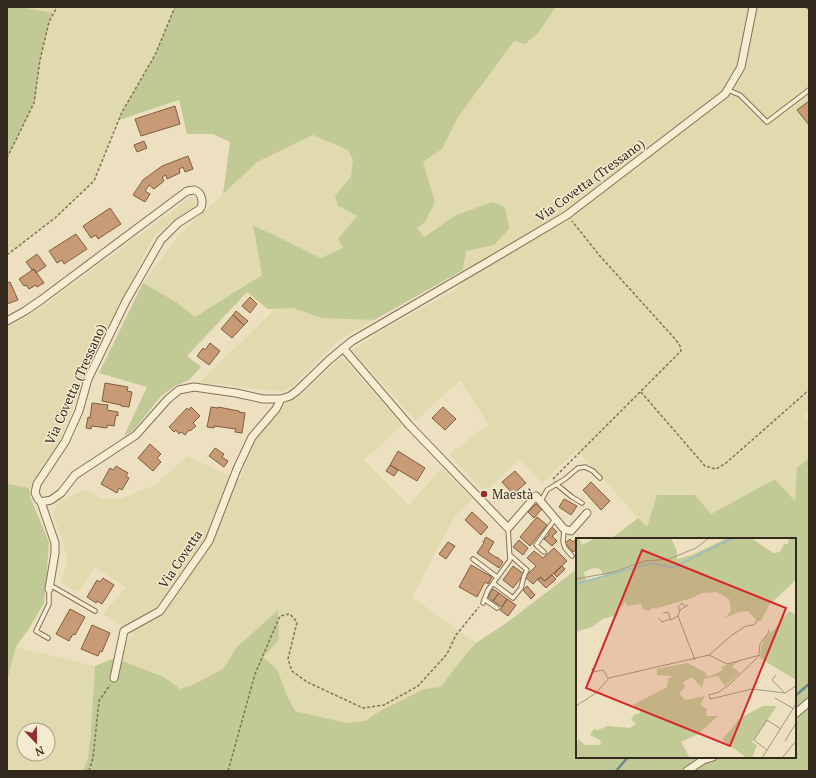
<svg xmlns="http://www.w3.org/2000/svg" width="816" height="778" font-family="'PT Serif',serif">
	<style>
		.farmland { fill: #e1daae; fill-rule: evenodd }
		.green { fill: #c1c995 }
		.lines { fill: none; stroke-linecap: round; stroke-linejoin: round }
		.stream { stroke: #6a8b84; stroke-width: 2.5 }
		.building { fill: #c89b77; stroke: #825c40 }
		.lane-casing { stroke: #847159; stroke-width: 5.5 }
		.street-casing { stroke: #847159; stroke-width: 9 }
		.path { stroke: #847159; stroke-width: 1.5; stroke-dasharray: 3 2; stroke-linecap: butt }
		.lane { stroke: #f7edd2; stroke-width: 3.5 }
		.street { stroke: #f7edd2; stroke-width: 7 }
		.poi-dot { fill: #902e2b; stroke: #f3eacf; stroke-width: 1.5 }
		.labels { text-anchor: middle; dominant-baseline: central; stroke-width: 3; stroke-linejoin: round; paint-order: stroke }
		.street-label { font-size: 13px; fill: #34291d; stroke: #f3eacf }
		.poi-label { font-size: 13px; fill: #34291d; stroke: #f3eacf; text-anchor: start }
		.inset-river { fill: none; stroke: #a3beb7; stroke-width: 2 }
		.inset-road { fill: none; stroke: #a2977f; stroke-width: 1 }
		.view { fill: #d62828; fill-opacity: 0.15; stroke: #d62828; stroke-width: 2 }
		.inset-edge { fill: none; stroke: #34291d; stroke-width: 2 }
	</style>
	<rect width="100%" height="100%" fill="#ece0c0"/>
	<path class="farmland" d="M21 7H175L155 55 122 112 94 181 55 218 7 255V158L34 103 40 60 49 22 53 14Z
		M554 7H809V411L804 417 809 422V458L797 468 796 502 775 479 711 514 695 495 647 528 577 450 542 483 519 459 485 492 449 454 489 425 460 380 416 421 352 350 390 326 460 287 466 251 494 245 456 215 424 237 417 228 435 202 423 162 442 149 458 117 514 41 525 44 538 33 555 8Z
		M313 135 348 150 354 160 351 177 338 206 357 216 339 239 343 248 321 258 253 225 262 275 195 317 176 302 143 283 178 236 257 162Z
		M191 197 196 199 195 206 173 221 154 236 82 378 72 410 60 440 29 488 7 484V327L16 323 42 307Z
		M276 308H293L322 318 374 320 337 341 293 386 282 392 200 382Z
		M342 357 402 425 364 460 409 505 442 468 472 499 454 517 412 597 476 643 457 665 441 687 424 689 380 711 365 721 346 723 295 711 286 693 277 669 263 657 279 640 277 611 236 648 224 668 195 684 180 689 164 677 115 658 134 634 103 614 126 587 95 567 78 592 61 583 67 562 62 538 53 516 57 504 85 489 102 499H120L155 485 187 456 226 474 240 479 255 441 286 402 299 397Z
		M16 647 95 666 91 731 88 759 83 771H7V680ZM24 730H48V754H24Z"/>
	<path class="green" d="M7 7H21L53 13 49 22 40 59 35 100 7 158Z
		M175 7 555 8 538 33 525 44 514 41 458 117 442 149 423 162 435 202 425 222 417 228 424 237 456 215 493 202 505 207 509 229 494 245 466 251 463 270 374 320 322 318 293 308 268 309 247 292 187 356 201 367 189 380 175 386 161 396 133 431 124 436 147 387 99 373 143 283 176 302 195 317 262 275 253 225 321 258 343 248 338 239 357 216 338 206 335 196 351 177 353 160 348 150 313 135 257 162 223 194 230 142 213 134H187L179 100 119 120 122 112 155 55Z
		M809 458V771H83L88 759 91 731 95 666 115 658 164 677 180 689 195 684 224 668 236 648 278 610 279 640 263 657 277 669 286 693 295 711 346 723 365 721 380 711 424 689 441 687 457 665 476 643 505 624 577 569V757H795V539H611L638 518 647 527 657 495H695L711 514 775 479 795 501 797 468Z
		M7 484 29 488 30 497 49 542 46 586 44 603 30 627 16 647 7 680Z"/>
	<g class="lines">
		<path class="stream" d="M795 696 809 684
			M616 771 628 757"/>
	</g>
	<path class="building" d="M809 101V125L797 110Z
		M175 106 180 124 141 136 135 119Z
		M144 141 147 148 137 152 134 145Z
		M188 156 193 169 185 172 183 167 179 169 180 173 167 179 166 175 162 177 164 181 154 189 149 185 145 191 150 194 145 202 133 195 143 180 162 166Z
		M110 208 121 224 98 239 96 235 91 238 83 226Z
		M76 234 87 249 64 264 62 260 57 263 49 251Z
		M37 254 46 266 36 273 34 269 32 270 26 262Z
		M34 269 44 283 37 287 36 285 29 289 26 285 24 286 19 279Z
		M10 282 18 300 7 304V283Z
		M250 297 257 304 250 313 242 306Z
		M236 311 248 321 244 325 233 315Z
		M233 315 244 325 232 338 221 329Z
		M210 343 220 351 209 365 197 356 203 348 205 350Z
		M105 383 128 387 127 391 132 392 129 407 121 406V405L102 401Z
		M92 403 108 405 107 410 118 412V416L116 415 114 426 107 425V428L92 426 91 429 86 428 88 417 90 418Z
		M191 407 200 416 193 423 196 426 190 431 189 430 185 435 181 432 179 434 176 430 174 432 169 427 187 408 189 410Z
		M211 407 218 408V407L239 411V412L245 413 242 433 235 432 236 429 214 426V428L207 427Z
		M443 407 456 419 445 430 432 418Z
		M150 444 161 454 157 458 161 462 153 471 138 458Z
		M215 448 224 454 222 457 228 461 224 467 209 456Z
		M398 451 425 468 417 481 390 465Z
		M390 465 398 470 394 476 386 471Z
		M116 466 128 473 126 476 129 478 122 490 119 488 117 493 101 484 110 468 113 470Z
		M515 471 526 483 513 494 502 482Z
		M591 482 610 501 601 510 583 490Z
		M564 499 577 506 571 515 559 507Z
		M536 504 542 509 534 518 528 512Z
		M472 512 488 527 481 535 465 520Z
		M537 517 547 525 530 546 520 537Z
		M552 527 557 532 552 536 557 541 552 546 544 539 549 535 546 532Z
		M486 537 494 542 488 552 497 558V557L503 562 499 568 477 553 484 543 483 542Z
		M570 539 573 542 575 540 576 542 577 541V549L573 552 565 543Z
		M519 540 528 548 523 555 513 547Z
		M448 542 455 546 446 559 439 554Z
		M554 548 567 561 545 581 540 577 533 584 525 577 536 566 527 558 534 551 543 558Z
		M471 565 492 577 488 584 485 582 477 597 459 587Z
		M513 566 524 574 513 588 503 580Z
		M562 566 565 569 557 577 554 574Z
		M552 575 556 579 546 588 538 580 540 577 545 581Z
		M103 578 114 585 102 604 97 601 96 603 87 597 97 580 100 582Z
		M527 586 535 595 531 599 523 590Z
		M493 589 499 593 493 601 488 597Z
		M499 593 507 599 502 607 493 601Z
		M507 599 516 605 508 616 500 610Z
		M70 609 85 617 75 635 73 634 69 641 56 634Z
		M92 625 110 633 102 652 100 651 98 656 81 649Z"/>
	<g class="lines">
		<g class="lane-casing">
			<path id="lane" d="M728 90 740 95 767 122 809 90
				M556 484 572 497 582 503
				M541 501 547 490 565 479 578 468 585 467 593 471 600 478
				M564 529 563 542 565 548 572 556
				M544 552 536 545 555 519
				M473 559 497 577
				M493 583 513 598 521 588 524 576 527 570 510 555
				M50 585 95 611
				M484 599 497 608
				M483 603 488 590 510 560 508 528
				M48 638 36 631 49 604V589"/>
		</g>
		<g class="street-casing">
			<path id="street" d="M7 321 25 311 41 300 187 191C189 191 192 190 194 190 202 192 204 203 200 209L178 223 161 240 126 301 88 379 79 411 65 442 37 484 35 493 38 499 41 502 51 500 61 493 75 475 136 435 168 399 179 390 194 387 236 393 263 399H281L290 396 297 391 329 360 352 341 486 263 567 215 725 94 741 67 753 7
				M343 348 409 425 508 528 536 496 564 529 571 531 587 513
				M41 502 55 543V553L49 589
				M114 678 124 631 160 611 209 541 237 469 252 437 276 409 281 399
				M795 714 809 702
				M687 771 703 760 713 757"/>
		</g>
		<path class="path" d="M806 7 809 10
			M7 158 34 103 40 60 49 22 57 7
			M7 255 55 218 94 181 122 112 155 55 175 7
			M641 392 705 466 716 469 726 463 809 390
			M553 479 681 351 680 346 676 340 600 256 572 221
			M89 771 93 758 99 701 110 685
			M228 771 255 674 280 616 290 614 297 622 288 659 292 671 307 682 363 708 384 705 418 686 447 654 456 635 479 607"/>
		<use href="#lane" class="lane"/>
		<use href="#street" class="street"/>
	</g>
	<circle class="poi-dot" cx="484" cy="494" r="4"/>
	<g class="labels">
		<g class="street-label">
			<text transform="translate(590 180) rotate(-36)">Via Covetta (Tressano)</text>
			<text transform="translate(75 384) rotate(-66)">Via Covetta (Tressano)</text>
			<text transform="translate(180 559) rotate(-56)">Via Covetta</text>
		</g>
		<g class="poi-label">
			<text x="492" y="494">Maestà</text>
		</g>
	</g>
	<g transform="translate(576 538)">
		<rect width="220" height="220" fill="#ece0c0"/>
		<path d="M0 0H3L6 7 20 0H95L101 13V21L116 17 151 0H175L197 15 204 14 208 6H212L213 0H220V42L193 67 185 83H181L172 73 163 74 149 80 155 73 153 61 141 54 126 55 116 60 78 71 77 69 73 73 67 71 65 66 51 68 49 63 47 68 41 70 42 77 27 81 16 89 0 94ZM17 30 24 31 28 38 10 42 8 34ZM213 73 220 77V142L184 120 185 109 190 98 198 92ZM164 122 156 129 164 135 149 148 142 138 128 141 126 150 116 139 107 144 109 149 103 155 109 162 129 158 124 167 131 171 130 178H142L122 196 105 204 114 220H5L0 216 2 201 9 207H25L24 202 14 197 18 191 22 192 32 188 54 190 60 186 55 181 59 176H63L64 173 57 167 91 149 92 141 97 138 81 137V131L111 125 129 134 132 139 147 132 145 129ZM187 168H201L176 204 181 207 176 220H171L146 202 164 180Z" fill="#c1c995" fill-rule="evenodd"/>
		<path class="inset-river" d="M0 46 77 25 96 30 157 0"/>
		<path class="inset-road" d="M0 41 38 34 69 23 93 21 120 10 133 0M104 73 102 69 106 65 109 69M87 75 92 74 95 82 102 78 119 122M102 78 104 72 112 67M82 80 86 84 94 81M183 116 184 106 193 94 192 92M133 117 151 126 184 117 154 146 143 154 133 157 134 161 176 151 209 155 220 148M16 130 17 134 27 132 32 140M200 137 196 142 209 155M199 160 218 171M0 168 20 155 33 140 133 117 156 97 170 88 178 87 183 80M209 203 220 185M191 212 178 202 191 182 205 191M186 220 220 166M206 220 220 203"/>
		<path class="view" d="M66 12 210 70 154 208 10 150Z"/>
		<rect width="220" height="220" class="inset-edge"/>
	</g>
	<rect width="816" height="778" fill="none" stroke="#34291d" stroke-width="16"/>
	<g transform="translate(36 742) rotate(158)"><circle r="19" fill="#f3eacf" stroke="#a79d88"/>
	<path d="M0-3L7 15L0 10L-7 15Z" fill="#902e2b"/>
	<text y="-6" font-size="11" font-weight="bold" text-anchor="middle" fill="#34291d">N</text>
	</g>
</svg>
